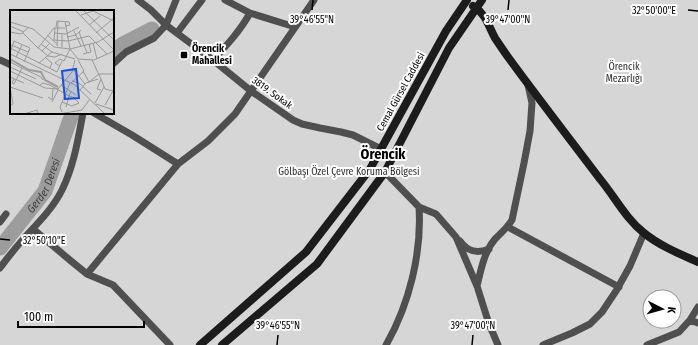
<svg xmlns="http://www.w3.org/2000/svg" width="698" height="345" font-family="'Fira Sans Condensed',sans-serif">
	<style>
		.green { fill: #d6d6d6; fill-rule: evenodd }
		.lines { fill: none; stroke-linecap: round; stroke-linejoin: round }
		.river { stroke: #9d9d9d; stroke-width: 15 }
		.street { stroke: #4f4f4f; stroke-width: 7 }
		.secondary { stroke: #1c1c1c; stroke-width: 8 }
		.ticks { fill: none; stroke: #000; stroke-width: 1.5 }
		.poi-dot { fill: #000; stroke: #fff; stroke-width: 1.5 }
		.labels { text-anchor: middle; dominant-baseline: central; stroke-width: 4; stroke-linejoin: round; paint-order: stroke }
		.poi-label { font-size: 10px; font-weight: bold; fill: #000; stroke: #fff; text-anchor: start }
		.park-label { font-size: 10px; fill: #2d2d2d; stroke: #fff }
		.street-label { font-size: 10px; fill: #000; stroke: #fff }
		.water-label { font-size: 11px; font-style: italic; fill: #3e3e3e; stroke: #fff }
		.district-label { font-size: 14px; font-weight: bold; fill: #000; stroke: #fff }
		.inset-river { fill: none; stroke: #9d9d9d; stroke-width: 2 }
		.inset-road { fill: none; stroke: #999; stroke-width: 1 }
		.view { fill: #1d4ed8; fill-opacity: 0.15; stroke: #1d4ed8; stroke-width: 2 }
		.inset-edge { fill: none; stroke: #000; stroke-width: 2 }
		.ticks-label { font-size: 10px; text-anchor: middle; fill: #000; stroke: #fff; stroke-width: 4; stroke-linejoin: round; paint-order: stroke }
	</style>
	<rect width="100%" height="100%" fill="#fff"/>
	<path class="green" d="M0 0H698V345H0ZM11 11H113V113H11ZM650 297H674V321H650Z"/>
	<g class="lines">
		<g class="river">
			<path d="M113 51 123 44 152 29"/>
			<path id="s1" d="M0 248 45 191 72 114"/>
		</g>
		<path class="street" d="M138 0 151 10 166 25 213 60 251 91 293 120 302 124 320 128 341 132 353 135 381 149
			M225 0 250 13 295 27
			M177 33 202 0
			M0 60 11 65
			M213 60C227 45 240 31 250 13
			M113 64 126 52 154 38 166 25 176 0
			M94 113 132 135 178 164
			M385 172 419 207 436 214 456 237 477 286 489 324 498 345
			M0 222 6 214
			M508 227 619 287
			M33 229 71 261 87 274 113 285 170 345
			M460 241C468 252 477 254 489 249
			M0 268C8 257 17 246 26 236 39 222 53 208 62 190 74 166 78 139 83 113
			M87 274 178 164 208 141 235 114 314 0
			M477 286C481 270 484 252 495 239 501 233 507 228 512 220L524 163 530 131 532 103 528 85
			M690 320 698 323
			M386 345C409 305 422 253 419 207
			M543 345 572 333 590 324 602 312 616 291 630 266 644 233
			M647 345 679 332 690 320 698 307"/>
		<path class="secondary" d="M473 6C486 14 488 25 495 38 499 44 503 50 508 57 538 98 569 138 600 179 615 197 626 219 644 233 660 246 680 254 698 262
			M200 345 306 252 370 169 446 31 467 0
			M222 345 317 264 385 172 449 48 482 0"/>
	</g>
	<path class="ticks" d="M312 10 313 0M508 10 509 0M688 10 698 11M0 239 10 240M277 345 278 335M472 345 473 335"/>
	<rect class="poi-dot" x="180" y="51" width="8" height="8" rx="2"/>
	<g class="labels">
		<g class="poi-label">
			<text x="192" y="49">Örencik<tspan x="192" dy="12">Mahallesi</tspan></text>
		</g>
		<g class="park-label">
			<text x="624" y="67">Örencik<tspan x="624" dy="12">Mezarlığı</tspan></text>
			<text x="349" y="172">Gölbaşı Özel Çevre Koruma Bölgesi</text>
		</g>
		<g class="street-label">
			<text transform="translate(401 92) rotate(-61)">Cemal Gürsel Caddesi</text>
			<text transform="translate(272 93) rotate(36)">3819. Sokak</text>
		</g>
		<g class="water-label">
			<text stroke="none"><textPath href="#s1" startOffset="77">Gerder Deresi</textPath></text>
		</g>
		<g class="district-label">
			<text x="383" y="154">Örencik</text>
		</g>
	</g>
	<g transform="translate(10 10)">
		<rect width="104" height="104" fill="#fff"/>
		<path d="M0 0H104V104H0Z" fill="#d6d6d6"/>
		<path class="inset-river" d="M0 49 19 60 31 62 35 70 48 77"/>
		<path class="inset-road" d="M65 0 104 40M73 0 104 30M81 0 104 11M71 5 83 1M55 11 60 39M0 12 23 19 44 37 60 39 68 49 84 50 104 41M79 15 90 6M0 16 14 22M46 17 47 11 59 12 60 15 55 16M64 21 71 36M0 22 11 24 18 18M69 22 77 43M13 23 28 38M44 23 56 24 69 17M86 23 104 8M37 25 47 34M57 27 66 25 71 20M43 30 58 31 79 26 97 44M44 30 45 18M83 33 87 49M31 34 42 42 65 49M1 35 18 42M47 36 48 11M52 37V24M2 39 47 62 52 51M32 41 28 38 44 18H55M0 43 4 31 20 38 14 52M0 44 65 75 95 104M73 44 81 42 79 34M38 46 32 41 39 34M38 46 45 47 52 44M6 47 12 35M36 48 42 53 40 58M82 50 91 69 87 79 91 80M0 52 12 58 4 74 2 73 4 69M29 53 42 42M50 56 45 53 50 49 54 51 60 39 88 32 104 22M0 57 26 69M12 58 31 67 33 70M63 59 75 74M0 61 35 78 48 79M73 61 79 72M0 67 14 73M91 69 95 79 103 81M62 71 69 73 81 84M79 72 89 64H104M61 73 74 61 68 50M51 75 66 85M30 76 32 73 40 75 59 86 56 97M0 77 33 88M0 77 3 94 0 96M48 79 62 62 65 50M70 80 76 73 88 69M61 81 59 86 66 88M38 87 42 90 43 79M42 92 48 80M52 92 62 96 69 93 64 88M85 93 94 77M86 94 104 100M95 95 104 79M52 102 50 97 60 73M14 104 27 100 28 104M49 104 72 100 80 89"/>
		<path class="view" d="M66 59 69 88 55 89 52 61Z"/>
		<rect width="104" height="104" class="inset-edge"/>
	</g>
	<g class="ticks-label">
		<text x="654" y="14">32°50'00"E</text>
		<text x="312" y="23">39°46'55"N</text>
		<text x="508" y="23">39°47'00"N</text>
		<text x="44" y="244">32°50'10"E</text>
		<text x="278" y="329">39°46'55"N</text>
		<text x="473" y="329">39°47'00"N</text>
	</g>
	<g transform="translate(662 309) rotate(96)"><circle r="19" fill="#ffffff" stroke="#999999"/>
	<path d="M0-3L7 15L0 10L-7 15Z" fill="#000000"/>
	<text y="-6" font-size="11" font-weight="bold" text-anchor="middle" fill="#000000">K</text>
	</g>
	<path d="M18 321v6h126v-6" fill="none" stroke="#000000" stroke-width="2"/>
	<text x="24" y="321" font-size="12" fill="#000000" stroke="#ffffff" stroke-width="3" paint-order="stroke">100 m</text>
</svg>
